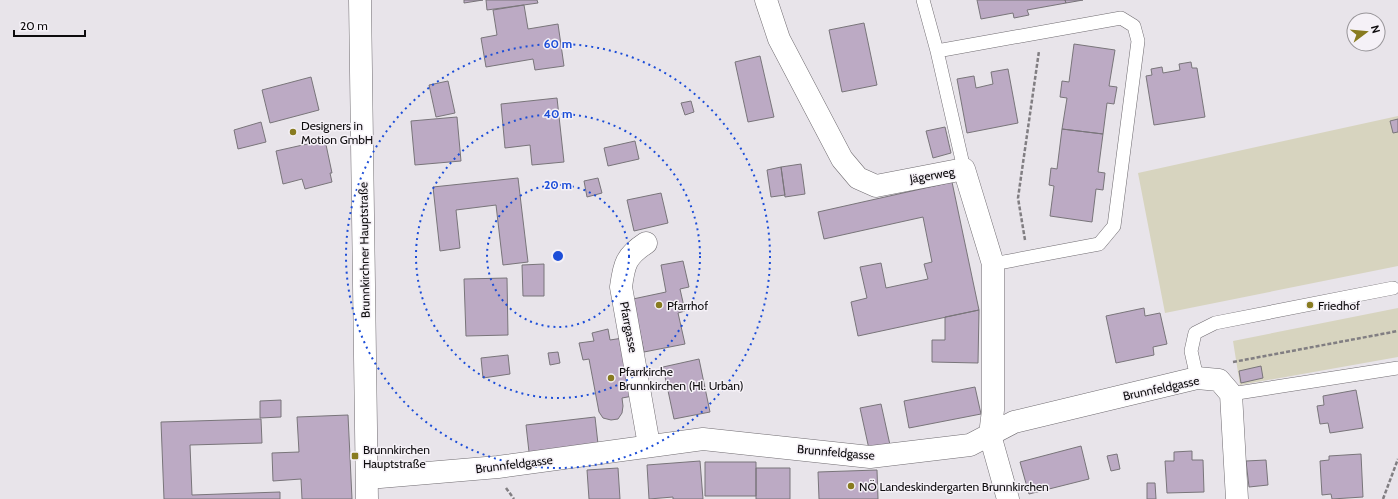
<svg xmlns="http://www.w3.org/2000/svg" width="1398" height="499" font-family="Cabin,sans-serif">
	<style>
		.green { fill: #d7d4bf }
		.building { fill: #bcaac4; stroke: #79757a }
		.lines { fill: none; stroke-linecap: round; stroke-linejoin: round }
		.service-casing { stroke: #706c71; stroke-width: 14 }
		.minor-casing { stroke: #706c71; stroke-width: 23 }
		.secondary-casing { stroke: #706c71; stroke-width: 23 }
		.path { stroke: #817e82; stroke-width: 2.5; stroke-dasharray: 4 2; stroke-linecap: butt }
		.service { stroke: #fff; stroke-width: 13 }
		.minor { stroke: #fff; stroke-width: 22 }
		.secondary { stroke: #fff; stroke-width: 22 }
		.ring { fill: none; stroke: #1d4ed8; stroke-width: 2; stroke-dasharray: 2 4 }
		.poi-dot { fill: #887b20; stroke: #f5f1f7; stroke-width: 1.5 }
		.labels { text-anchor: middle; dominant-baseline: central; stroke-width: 3; stroke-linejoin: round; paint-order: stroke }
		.poi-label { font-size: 12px; fill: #0d0b0d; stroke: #f5f1f7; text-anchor: start }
		.street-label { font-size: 12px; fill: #0d0b0d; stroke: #f5f1f7 }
		.centre { fill: #1d4ed8; stroke: #f5f1f7; stroke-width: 2 }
		.ring-label { font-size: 12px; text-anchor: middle; font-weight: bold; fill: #1d4ed8; stroke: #f5f1f7; stroke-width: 3; stroke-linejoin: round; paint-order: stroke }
	</style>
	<rect width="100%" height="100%" fill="#e8e4ea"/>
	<path class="green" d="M1398 116V266L1165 313 1138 173Z
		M1398 308V357L1240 385 1233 341Z"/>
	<path class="building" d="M464 0H483L464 3Z
		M486 0H537L538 3 487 10Z
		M977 0H1065L1066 3 1027 10 1029 15 1014 18 1013 13 981 19Z
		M1065 0H1083L1066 3Z
		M524 5 528 29 558 24 564 66 535 70 533 59 486 67 481 38 497 35 493 10Z
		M864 23 877 85 842 92 829 30Z
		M1074 44 1115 50 1109 86 1117 87 1114 104 1107 103 1103 134 1062 129 1067 98 1060 97 1062 81 1069 82Z
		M760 56 774 117 748 122 735 62Z
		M1191 62 1192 68H1197L1205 117 1154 125 1146 76 1152 75 1151 69 1162 67 1163 73 1180 70 1179 64Z
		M1008 69 1018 123 967 133 957 79 974 76 976 88 993 84 991 72Z
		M311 77 319 110 270 123 262 90Z
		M448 81 455 113 436 117 429 85Z
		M557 98 564 162 532 165 530 145 505 148 501 104Z
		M691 101 694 112 685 115 681 103Z
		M457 117 461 161 415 165 411 121Z
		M1398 119V132L1393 133 1390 121Z
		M261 122 266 142 238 149 234 130Z
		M945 127 951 153 933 158 926 131Z
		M1062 129 1103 134 1098 172 1105 173 1103 190 1096 189 1092 222 1050 216 1054 186 1049 185 1051 168 1057 169Z
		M325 140 332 173H330L332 182 305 189 302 179 283 184 276 151Z
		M635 141 639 159 608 166 604 148Z
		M801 164 805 194 785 197 781 167Z
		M781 167 785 195 771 197 767 170Z
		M518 178 528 262 503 265 496 205 456 210 460 248 440 251 433 187Z
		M598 178 602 193 587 197 584 181Z
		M952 182 979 310 858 336 851 302 867 298 860 267 881 263 886 288 928 279 924 264 932 262 923 217 824 239 818 212Z
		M661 193 668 223 634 231 627 200Z
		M683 261 689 287 680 289 685 311 678 313 685 344 644 352 633 299 666 292 661 265Z
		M544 264V296H523L522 265Z
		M507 278 508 335 466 336 464 279Z
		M1144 308 1145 316 1160 313 1167 344 1153 347 1154 355 1116 363 1106 316Z
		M979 310 978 363 932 362V340H945V317Z
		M608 329 610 340 623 338 633 396 622 398 623 406 622 413 618 419 611 420 603 418 599 412 589 359 583 360 579 343 594 341 592 333Z
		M558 352 560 363 550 365 548 353Z
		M508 355 510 374 483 378 481 358Z
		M699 359 710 412 674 419 663 367Z
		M1261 366 1263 378 1241 383 1239 371Z
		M975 387 981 414 909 428 904 401Z
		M1356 390 1363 428 1330 433 1328 423 1320 424 1317 406 1324 405 1323 396Z
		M281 400V417L260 418V401Z
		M881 404 890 445 869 449 860 408Z
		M348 415 352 499H302L301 479 273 481 272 453 299 452 297 417Z
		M595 417 598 444 529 452 526 425Z
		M261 419 262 443 190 445 192 495 280 492V499H164L161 422Z
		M1081 446 1089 479 1029 494 1020 462Z
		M1192 451V460H1203L1204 492 1167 493 1165 461H1174V452Z
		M1117 454 1120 469 1111 471 1107 456Z
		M1361 454 1363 497 1332 499 1331 494 1322 495 1320 461 1329 460V456Z
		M1266 460 1268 485 1249 487 1246 461Z
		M700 461 703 499H673V497L649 499 647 465Z
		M705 462H756V496H705Z
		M618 468 620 499H589L587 470Z
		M756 468H790V499H756Z
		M877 470 878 499H819L818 472Z
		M1147 483H1155L1156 499H1147Z"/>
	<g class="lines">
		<g class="service-casing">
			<path id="service" d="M923 0 937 51 964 169
				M937 51 1121 18 1134 26 1138 41 1114 226 1099 244 993 264
				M1197 378 1191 351 1195 333 1215 323 1393 288
				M1231 394 1398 368"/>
		</g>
		<g class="minor-casing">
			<path id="minor" d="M766 0 779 39 842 159 858 178 876 186 964 169 993 264V410L990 435 1008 499
				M646 243C626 256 624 264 621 287L649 445
				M368 478 498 467 703 439 870 457 970 445 1014 422 1197 378 1219 380 1231 394 1237 499"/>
		</g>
		<g class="secondary-casing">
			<path id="secondary" d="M360 0 367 499"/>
		</g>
		<path class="path" d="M1025 240 1018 198 1039 51
			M1233 362 1398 331
			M506 488 514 499
			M1383 499 1398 459"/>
		<use href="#service" class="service"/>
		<use href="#minor" class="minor"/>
		<use href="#secondary" class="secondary"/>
	</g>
	<g class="ring">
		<circle cx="558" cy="256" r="71"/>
		<circle cx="558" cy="256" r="142"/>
		<circle cx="558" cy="256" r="212"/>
	</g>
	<g class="poi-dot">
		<circle cx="293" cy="132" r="4"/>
		<circle cx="659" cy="305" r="4"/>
		<circle cx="1310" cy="305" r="4"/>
		<circle cx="611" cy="378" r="4"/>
		<rect x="351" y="452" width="8" height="8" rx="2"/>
		<circle cx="851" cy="486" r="4"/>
	</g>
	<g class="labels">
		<g class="poi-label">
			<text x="301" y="125">Designers in<tspan x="301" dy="14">Motion GmbH</tspan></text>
			<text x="667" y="305">Pfarrhof</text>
			<text x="1318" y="305">Friedhof</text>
			<text x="619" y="371">Pfarrkirche<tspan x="619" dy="14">Brunnkirchen (Hl. Urban)</tspan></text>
			<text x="363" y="449">Brunnkirchen<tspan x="363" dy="14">Hauptstraße</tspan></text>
			<text x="859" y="486">NÖ Landeskindergarten Brunnkirchen</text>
		</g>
		<g class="street-label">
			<text transform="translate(932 175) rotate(-10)">Jägerweg</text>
			<text transform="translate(364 250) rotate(-91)">Brunnkirchner Hauptstraße</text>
			<text transform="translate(629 327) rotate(79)">Pfarrgasse</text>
			<text transform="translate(1161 388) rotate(-12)">Brunnfeldgasse</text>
			<text transform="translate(836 452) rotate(5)">Brunnfeldgasse</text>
			<text transform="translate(514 464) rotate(-7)">Brunnfeldgasse</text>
		</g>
	</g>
	<circle cx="558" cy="256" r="6" class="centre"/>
	<g class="ring-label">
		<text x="558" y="48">60 m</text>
		<text x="558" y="118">40 m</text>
		<text x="558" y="189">20 m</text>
	</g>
	<g transform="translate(1366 32) rotate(74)"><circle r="19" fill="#f5f1f7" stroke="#989599"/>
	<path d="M0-3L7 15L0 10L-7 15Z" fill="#887b20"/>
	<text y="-6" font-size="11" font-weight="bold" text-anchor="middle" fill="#0d0b0d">N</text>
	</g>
	<path d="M14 30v6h71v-6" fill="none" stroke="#0d0b0d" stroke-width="2"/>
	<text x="20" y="30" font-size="12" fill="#0d0b0d" stroke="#f5f1f7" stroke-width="3" paint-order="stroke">20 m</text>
</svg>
